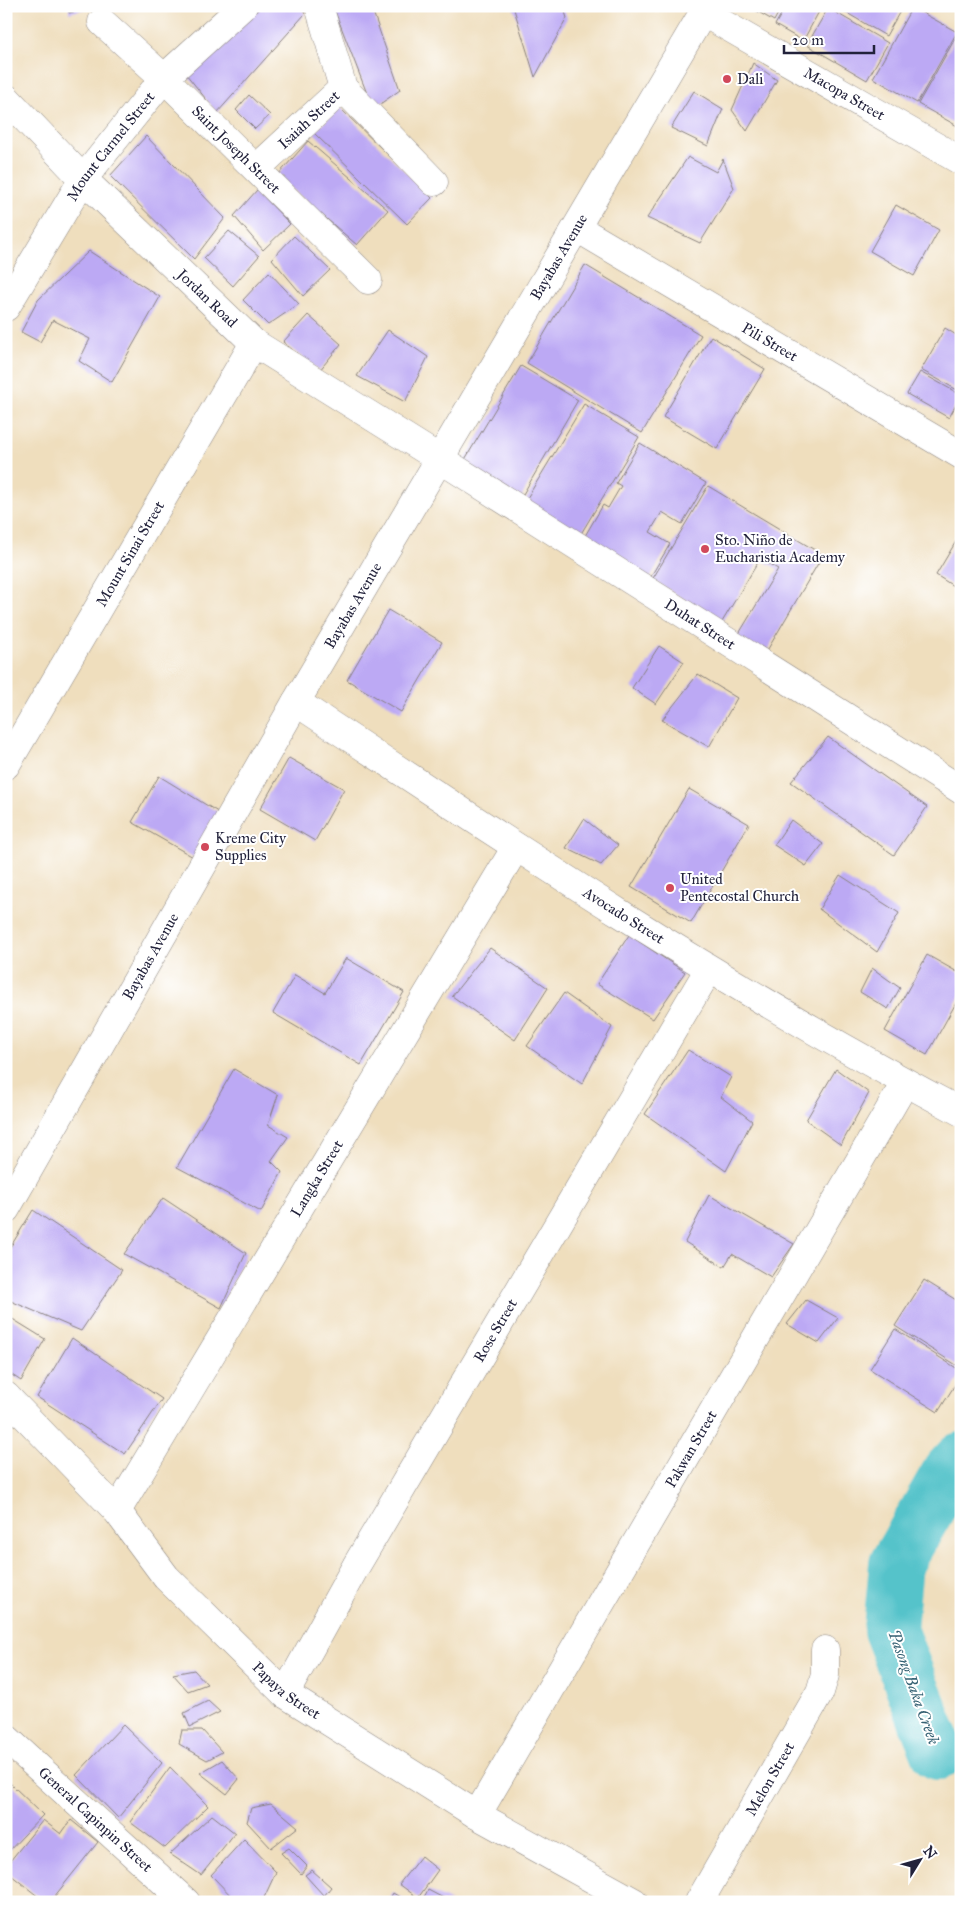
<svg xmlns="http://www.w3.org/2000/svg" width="967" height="1908" font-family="'IM FELL Great Primer',serif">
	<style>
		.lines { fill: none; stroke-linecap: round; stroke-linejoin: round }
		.river { stroke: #55c3ca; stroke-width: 54 }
		.building { fill: #bca9f4 }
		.minor-casing { stroke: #88807c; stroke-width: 29 }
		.tertiary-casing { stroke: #88807c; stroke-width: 29 }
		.minor { stroke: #fff; stroke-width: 28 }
		.tertiary { stroke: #fff; stroke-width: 28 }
		.poi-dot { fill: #d1495b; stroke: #fff; stroke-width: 2 }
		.labels { text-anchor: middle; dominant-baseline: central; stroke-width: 4; stroke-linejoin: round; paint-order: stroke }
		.poi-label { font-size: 15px; fill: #22223b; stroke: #fff; text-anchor: start }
		.street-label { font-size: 15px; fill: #22223b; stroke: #fff }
		.water-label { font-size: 16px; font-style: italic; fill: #366274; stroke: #fff }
	</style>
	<rect width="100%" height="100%" fill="#fff"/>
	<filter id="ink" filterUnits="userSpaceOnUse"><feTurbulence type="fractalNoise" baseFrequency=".02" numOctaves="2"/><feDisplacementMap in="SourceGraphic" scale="10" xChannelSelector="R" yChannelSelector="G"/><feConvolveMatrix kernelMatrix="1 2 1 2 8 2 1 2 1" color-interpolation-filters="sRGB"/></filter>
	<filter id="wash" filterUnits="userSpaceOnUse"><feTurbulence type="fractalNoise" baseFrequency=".0096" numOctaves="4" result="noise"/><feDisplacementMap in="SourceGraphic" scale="20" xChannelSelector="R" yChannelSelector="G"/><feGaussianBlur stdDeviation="1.12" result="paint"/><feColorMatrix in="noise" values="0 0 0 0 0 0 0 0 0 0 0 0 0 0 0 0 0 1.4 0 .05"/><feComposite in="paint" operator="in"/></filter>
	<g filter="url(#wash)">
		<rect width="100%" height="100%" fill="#efdebd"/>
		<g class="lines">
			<path class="river" d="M938 1753 890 1630 896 1564 949 1472 961 1459"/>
		</g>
		<g id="blocks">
			<path class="building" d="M69 6H92V7L69 13Z
				M262 6H301L305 14 217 113 186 74Z
				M333 6H371L400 90 373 109Z
				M513 6H563L567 18 535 77Z
				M748 6H782L774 21Z
				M786 6H822L803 41 775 25Z
				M835 6H903L886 36Z
				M912 7 957 32 917 103 873 78Z
				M828 8 888 43 867 80 807 45Z
				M961 28V128L918 104Z
				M753 63 777 80 747 131 732 110Z
				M694 91 723 109 708 146 671 128Z
				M249 95 270 115 255 129 236 110Z
				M339 107 432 198 407 224 314 133Z
				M146 136 225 218 194 259 110 176Z
				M308 141 388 210 357 245 277 176Z
				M688 157 716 172 723 159 734 188 700 243 647 218Z
				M257 190 290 224 263 250 234 216Z
				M896 205 939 230 914 276 870 251Z
				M229 231 259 256 233 286 204 258Z
				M294 236 330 270 303 296 272 259Z
				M89 251 160 297 112 382 79 361 90 339 53 320 40 342 21 332 38 300Z
				M585 265 701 335 642 433 527 363Z
				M269 272 299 304 268 325 243 300Z
				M308 315 341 344 319 371 283 342Z
				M945 328 961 338V392L921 370Z
				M388 330 428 357 405 402 357 376Z
				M711 336 765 369 717 449 663 417Z
				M521 366 578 400 519 501 461 466Z
				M920 372 961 395 949 418 907 394Z
				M584 404 639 437 579 537 524 503Z
				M640 443 706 483 682 524 662 512 650 532 670 544 648 581 582 541 603 505 608 508 621 486 616 483Z
				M708 486 823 555 765 654 737 637 778 569 760 559 722 622 652 580Z
				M961 533V591L936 575Z
				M388 610 442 642 401 712 347 680Z
				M659 646 684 662 656 704 632 688Z
				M698 674 737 698 709 747 662 720Z
				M828 737 927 807 894 855 791 782Z
				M289 758 344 789 315 841 260 809Z
				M159 776 226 817 202 862 132 822Z
				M689 789 749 824 691 923 631 887Z
				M584 819 618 845 601 865 566 848Z
				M791 820 823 844 806 866 774 845Z
				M840 875 899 913 877 952 819 909Z
				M629 935 685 972 653 1019 597 984Z
				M490 948 548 988 515 1040 452 996Z
				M927 955 961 974V994L927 1055 885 1031Z
				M346 958 404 992 361 1065 273 1013 295 975 325 993Z
				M872 968 900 988 888 1009 860 992Z
				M564 993 612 1027 582 1084 527 1046Z
				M688 1050 731 1077 721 1097 752 1121 726 1171 645 1114Z
				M234 1069 278 1095 268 1125 288 1137 271 1161 282 1172 261 1212 177 1167Z
				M836 1069 869 1093 841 1145 806 1120Z
				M709 1195 794 1244 771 1277 732 1254 724 1267 685 1242Z
				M163 1198 246 1253 221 1308 124 1254Z
				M33 1210 122 1270 81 1331 6 1299V1254Z
				M924 1280 961 1303V1368L895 1326Z
				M806 1300 838 1318 819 1343 787 1324Z
				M6 1315 45 1339 21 1381 6 1371Z
				M895 1329 961 1371V1375L938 1412 870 1369Z
				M72 1338 162 1399 125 1454 37 1397Z
				M194 1670 207 1684 188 1691 173 1674Z
				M208 1701 220 1712 190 1727 184 1713Z
				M123 1725 162 1763 118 1818 76 1775Z
				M182 1730H202L222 1752 207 1760 179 1744Z
				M222 1760 239 1779 227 1794 200 1773Z
				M170 1767 208 1806 165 1848 130 1822Z
				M10 1783 43 1815 6 1854V1787Z
				M271 1804 298 1827 271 1848 247 1822 251 1808Z
				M212 1815 235 1833 201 1875 170 1854Z
				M43 1820 61 1834 71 1820 98 1842 50 1902H45L6 1871V1866Z
				M244 1839 276 1872 262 1902H237L211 1875Z
				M289 1848 307 1866 301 1874 281 1853Z
				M421 1856 438 1870 418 1898 399 1884Z
				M312 1870 331 1887 324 1896 305 1875Z
				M428 1890 451 1902H421Z
				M393 1893 408 1902H388Z"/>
		</g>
	</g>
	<g filter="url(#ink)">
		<use href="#blocks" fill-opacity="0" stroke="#88807c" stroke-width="1"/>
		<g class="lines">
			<g class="minor-casing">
				<g id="minor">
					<path id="s1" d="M704 13 961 161"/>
					<path id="s2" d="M102 22 164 78 368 280"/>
					<path d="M343 88 434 182"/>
					<path id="s3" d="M6 98 83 179 254 343 440 459 961 790"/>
					<path id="s4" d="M257 168 343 88 319 6"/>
					<path id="s5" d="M577 228 961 455"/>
					<path id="s6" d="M6 307 83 179 164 78 243 6"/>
					<path id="s7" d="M296 702C513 846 730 990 961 1112"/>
					<path id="s8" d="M6 765 254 343"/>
					<path id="s9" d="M6 1396 117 1511 166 1577 285 1694 477 1815 634 1902"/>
					<path id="s10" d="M117 1511 516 847"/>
					<path id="s11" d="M285 1694 356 1566 709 969"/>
					<path id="s12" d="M477 1815 905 1083"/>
					<path id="s13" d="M699 1902 820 1692 825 1675V1650"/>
				</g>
			</g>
			<g class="tertiary-casing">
				<g id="tertiary">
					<path id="s14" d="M6 1209 296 702 707 6"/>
					<path id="s15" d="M6 1738 186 1902"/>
				</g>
			</g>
			<use href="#minor" class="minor"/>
			<use href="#tertiary" class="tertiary"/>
		</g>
	</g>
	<g class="poi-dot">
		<circle cx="727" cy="79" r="5"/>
		<circle cx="705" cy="549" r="5"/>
		<circle cx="205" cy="847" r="5"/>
		<circle cx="670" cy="888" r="5"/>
	</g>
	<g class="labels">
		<g class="poi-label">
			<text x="737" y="79">Dali</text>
			<text x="715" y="540">Sto. Niño de<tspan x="715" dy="17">Eucharistia Academy</tspan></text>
			<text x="215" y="838">Kreme City<tspan x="215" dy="17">Supplies</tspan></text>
			<text x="680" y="879">United<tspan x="680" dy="17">Pentecostal Church</tspan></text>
		</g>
		<g class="street-label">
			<text stroke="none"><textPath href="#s1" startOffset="162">Macopa Street</textPath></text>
			<text stroke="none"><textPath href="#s4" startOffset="71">Isaiah Street</textPath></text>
			<text stroke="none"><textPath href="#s6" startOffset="192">Mount Carmel Street</textPath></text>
			<text stroke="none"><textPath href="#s2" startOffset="185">Saint Joseph Street</textPath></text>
			<text stroke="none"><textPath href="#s14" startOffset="1101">Bayabas Avenue</textPath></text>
			<text stroke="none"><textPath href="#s3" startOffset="284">Jordan Road</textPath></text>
			<text stroke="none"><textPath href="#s5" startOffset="224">Pili Street</textPath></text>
			<text stroke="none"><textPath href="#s8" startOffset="245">Mount Sinai Street</textPath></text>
			<text stroke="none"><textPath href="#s14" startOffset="696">Bayabas Avenue</textPath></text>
			<text stroke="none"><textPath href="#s3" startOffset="876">Duhat Street</textPath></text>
			<text stroke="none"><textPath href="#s7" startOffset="391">Avocado Street</textPath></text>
			<text stroke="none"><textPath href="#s14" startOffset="291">Bayabas Avenue</textPath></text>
			<text stroke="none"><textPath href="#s10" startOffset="388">Langka Street</textPath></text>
			<text stroke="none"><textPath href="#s11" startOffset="420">Rose Street</textPath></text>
			<text stroke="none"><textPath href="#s12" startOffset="424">Pakwan Street</textPath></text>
			<text stroke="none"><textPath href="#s9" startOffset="408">Papaya Street</textPath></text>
			<text stroke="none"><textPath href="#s13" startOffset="142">Melon Street</textPath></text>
			<text stroke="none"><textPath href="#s15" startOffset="121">General Capinpin Street</textPath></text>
		</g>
		<g class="water-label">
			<text transform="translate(914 1687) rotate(70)">Pasong Baka Creek</text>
		</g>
	</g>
	<rect width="967" height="1908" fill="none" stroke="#fff" stroke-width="25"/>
	<g transform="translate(920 1860) rotate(53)" stroke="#ffffff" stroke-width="4" paint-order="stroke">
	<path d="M0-4L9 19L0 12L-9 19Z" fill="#22223b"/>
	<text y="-8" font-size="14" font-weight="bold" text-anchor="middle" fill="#22223b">N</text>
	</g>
	<path d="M784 45v8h90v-8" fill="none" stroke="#22223b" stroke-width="2.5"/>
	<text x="792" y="45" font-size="15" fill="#22223b" stroke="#ffffff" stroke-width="4" paint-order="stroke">20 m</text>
</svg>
